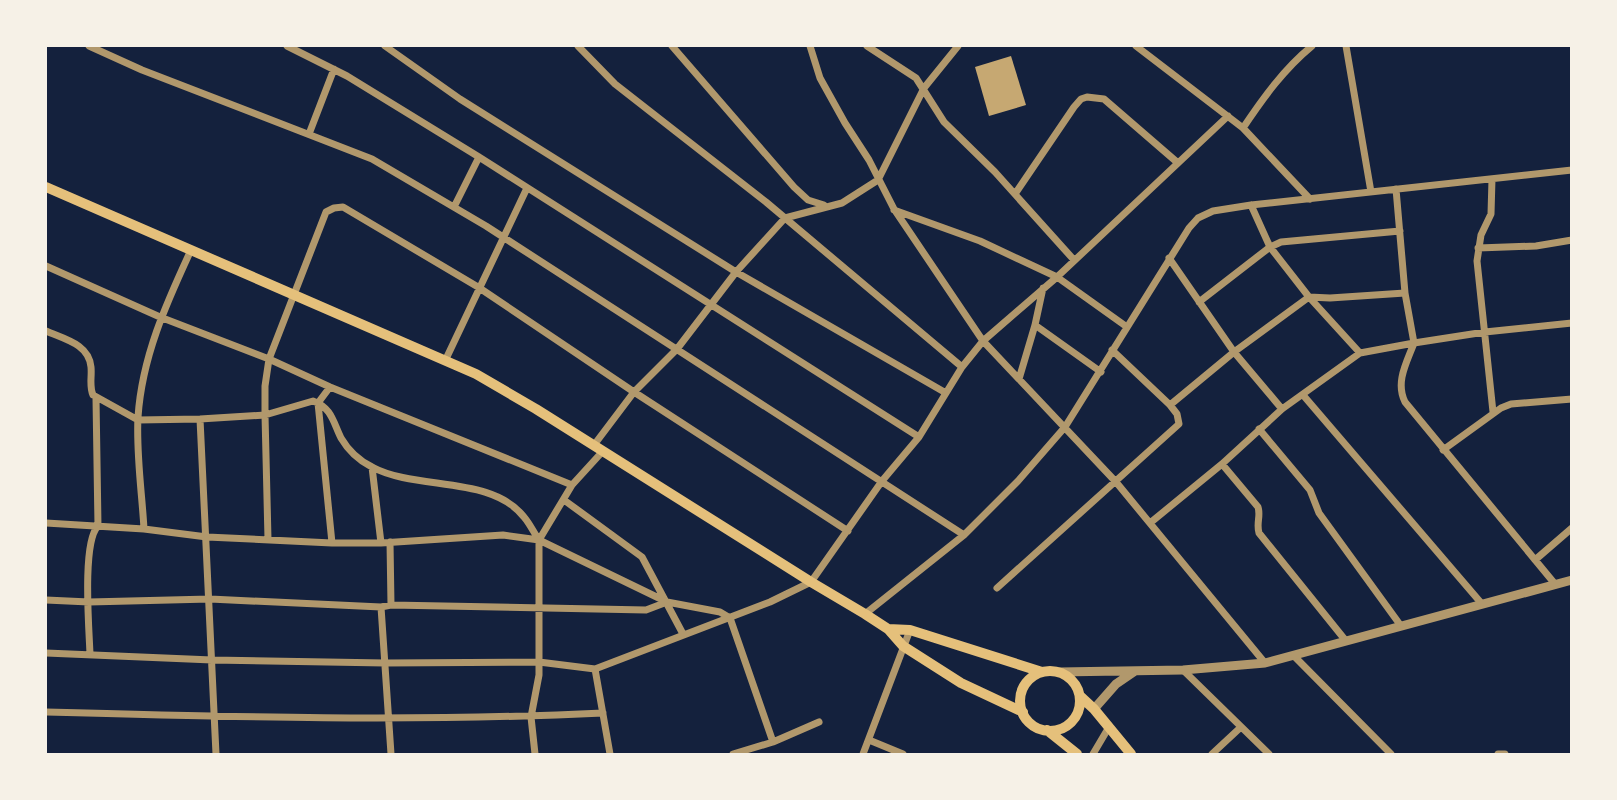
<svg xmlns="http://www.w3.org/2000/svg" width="1617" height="800" font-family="'Roboto Serif',serif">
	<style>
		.building { fill: #c6a872 }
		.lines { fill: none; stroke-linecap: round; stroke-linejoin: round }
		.minor { stroke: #b1986c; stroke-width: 7 }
		.tertiary { stroke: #b1986c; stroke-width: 9 }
		.primary { stroke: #e5c07b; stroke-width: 10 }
	</style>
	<rect width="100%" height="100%" fill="#14213d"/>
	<path class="building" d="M1011 56 1026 105 989 116 975 67Z"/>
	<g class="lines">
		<path class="minor" d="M89 46 142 70 372 159 486 226 964 535
			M287 46 347 76 479 157 919 437
			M385 46 460 99 736 272 946 393
			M578 46 615 84 766 202 962 367
			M672 46 794 187 808 200 824 205
			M810 46 820 78 845 123 869 160 894 209 983 341 1116 482 1265 663
			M867 46 916 78 944 122 995 172 1074 260
			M1136 46 1243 128 1310 199
			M1346 46 1371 192
			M1243 128C1263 98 1284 69 1312 46
			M309 134 334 69
			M1492 179 1491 214 1481 235 1477 261 1493 412
			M1015 194 1074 107 1081 99 1087 97 1104 99 1178 163
			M1251 205 1270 247 1309 297 1360 353
			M454 207 479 157
			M894 210 980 241 1057 277 1127 327
			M1478 248 1536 246 1572 240
			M1169 258 1234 352 1282 409
			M46 266 160 317 269 359 330 387 572 485
			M1199 302 1270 247 1281 242 1400 231
			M1035 325 1101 372
			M46 331C64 339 89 344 91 367 92 377 89 386 93 395L138 420 200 419 265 415 313 401C332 408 333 422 341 438 348 450 360 461 372 467 417 491 491 475 524 517 530 524 534 533 539 540
			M445 361 527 188
			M1019 379 1035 325 1043 288
			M330 387 318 403 332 543
			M1303 395 1482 604
			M1170 405 1234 352 1309 297 1330 298 1405 293
			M200 419 216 754
			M1259 429 1310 490 1319 513 1401 626
			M594 445 634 392 677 349 736 272 785 218 842 203 878 180 924 88 958 46
			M1443 450 1501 408 1511 404 1572 399
			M1222 464 1258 507C1261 516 1256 523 1259 533L1346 641
			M372 467 381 543
			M564 500 642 557 683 634
			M46 523 144 529 207 537 332 543H381L503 535 539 540 667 602 720 612 730 618 773 742
			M1150 523 1222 464 1282 409 1360 353 1414 343 1405 293 1396 189
			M144 529C142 493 136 454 138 417 142 357 166 304 191 250
			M268 539 265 415V386L269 359 326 212 334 208 343 207 478 287 634 392 848 531
			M390 542 391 605
			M1535 560 1572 528
			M1555 584 1405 402C1395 382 1407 362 1414 343L1485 332 1572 323
			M997 588 1179 424 1177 414 1170 405 1112 350
			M46 600 89 602 210 599 381 607 391 605 646 610 667 602
			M381 607 391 754
			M865 614 964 535 1018 481 1065 427 1189 228 1198 218 1213 211 1251 205 1572 170
			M46 653 212 660 385 663 539 662 595 669
			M90 654C89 628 82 542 98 526L96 398
			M1294 656 1391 754
			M1183 670 1269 754
			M46 712C231 717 417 722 603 713
			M869 740 903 754
			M535 754 531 717 539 675V540L572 485 603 451
			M610 754 595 669 770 602 811 582 882 481 919 437 962 367 983 341 1057 277 1228 116
			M733 754 773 742 819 722
			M863 754 910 630
			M1093 754 1109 727
			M1212 754 1241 727
			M1498 754H1505"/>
		<path class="tertiary" d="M1059 672 1183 670 1265 663 1572 580
			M1094 709 1116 684 1135 671"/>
		<path class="primary" d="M46 187 476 374 536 409 811 582 865 614 888 629 903 646 961 683 1023 712
			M888 629 910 630 1042 672
			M1020 701a30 30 0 1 1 60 0a30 30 0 1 1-60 0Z
			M1080 696 1094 709 1131 754
			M1047 730 1077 754"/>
	</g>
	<rect width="1617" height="800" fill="none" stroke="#f6f1e7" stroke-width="94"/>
</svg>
